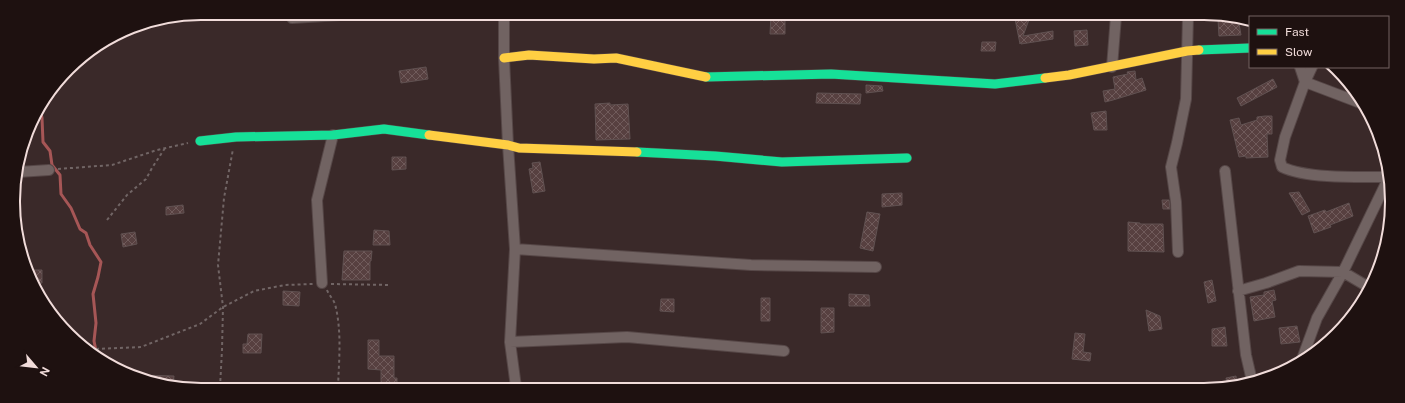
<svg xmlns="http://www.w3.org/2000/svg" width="1405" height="403" font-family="'Public Sans',sans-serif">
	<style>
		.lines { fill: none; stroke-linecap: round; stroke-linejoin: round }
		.stream { stroke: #a65656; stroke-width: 3 }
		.building { fill: url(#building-cross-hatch); stroke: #605151 }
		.street-casing { stroke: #564747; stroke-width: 12 }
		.fast-casing { stroke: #564747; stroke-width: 10 }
		.slow-casing { stroke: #564747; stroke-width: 10 }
		.path { stroke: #716565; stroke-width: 2; stroke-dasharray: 3 3; stroke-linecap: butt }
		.street { stroke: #716362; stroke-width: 10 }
		.fast { stroke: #16e098; stroke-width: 9 }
		.slow { stroke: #ffcf43; stroke-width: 9 }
		.rim { fill: none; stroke: #f1dcda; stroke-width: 2 }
	</style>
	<defs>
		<pattern id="building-cross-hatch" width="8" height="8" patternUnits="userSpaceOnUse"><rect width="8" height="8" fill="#574040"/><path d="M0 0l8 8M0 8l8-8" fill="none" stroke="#705b5b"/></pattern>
	</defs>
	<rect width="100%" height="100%" fill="#3a2929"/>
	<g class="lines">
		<path class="stream" d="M40 108 42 118 43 142 50 151 52 165 60 175 61 194 71 208 80 229 86 233 90 245 101 262 98 277 93 294 96 323 94 341 97 356"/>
	</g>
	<path class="building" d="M771 15H785V34H770Z
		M1030 17 1023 36 1053 31V39L1021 44V42L1020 44 1015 19Z
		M1238 18 1241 35 1219 36 1218 19Z
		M1087 30 1088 45 1075 46 1074 31Z
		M982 42H996L995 51H981Z
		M426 67 428 79 401 83 399 71Z
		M1135 71 1136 80 1142 78 1146 90 1113 100 1105 102 1103 91 1115 89 1113 77 1128 74 1127 72Z
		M1273 79 1277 87 1241 106 1237 98Z
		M866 85 882 86 883 91 866 93Z
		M817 93 861 94 860 104 816 103Z
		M610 103V105L628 104 630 139 596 140 595 104Z
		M1106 111 1107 130H1094L1091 113Z
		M1265 116H1272V134H1267L1268 157 1246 158V156L1239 157 1230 120 1239 118 1241 125 1257 120V117Z
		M392 157H406V169L392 170Z
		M540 162 545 191 533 193 529 169 533 168 532 163Z
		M1299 192 1310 211 1302 215 1289 193Z
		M902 193V205L882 207V194Z
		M1162 200H1169L1170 209H1163Z
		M1349 203 1353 216 1330 225 1331 227 1314 233 1308 216 1325 210 1326 212Z
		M183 205 184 213 166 215V207Z
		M867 212 880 214 873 251 860 248Z
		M1128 222 1140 223V224H1163L1164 252 1128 251Z
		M374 230 389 231 390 245H373Z
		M135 232 137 244 123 247 121 234Z
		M344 251H372L371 261H370V280H342Z
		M33 270H42V283H36L34 280Z
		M1212 280 1216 301 1208 303 1204 282Z
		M1274 290 1276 300 1272 301 1275 317 1254 321 1250 297 1264 295V292Z
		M283 291 300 292 299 306 283 305Z
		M849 294 869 295 870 306H849Z
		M761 298H770V321H761Z
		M661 299H674V312L660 311Z
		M821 308H834V332L821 333Z
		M1146 310 1160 316 1162 329 1149 331Z
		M1297 326 1300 342 1281 344 1279 328Z
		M1225 327 1227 346H1212V329Z
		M1075 333 1085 334 1083 352 1091 353 1090 361 1072 359Z
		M248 334H262L261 353H243V344H247Z
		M368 340H379V356H394V378H397V387H381V370L368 369Z
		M139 375 174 376 173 386H165L138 376Z
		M1236 376 1237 386 1228 388 1226 378Z"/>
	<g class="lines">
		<g class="street-casing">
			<path id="street" d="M504 14V58L508 145 515 249 510 342 516 387
				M292 18 357 14
				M1112 67 1116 16
				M1300 67 1305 82
				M1312 67 1305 82 1285 137 1280 160 1282 167C1307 179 1360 177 1388 177
				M1305 82 1363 104
				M1225 171 1246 355 1252 381
				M18 172 49 170
				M515 249 751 265 876 267
				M1178 252 1176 202 1171 167 1177 143 1186 99 1188 16
				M322 283 317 200 333 135
				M1238 291 1266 283 1299 271 1343 272 1370 288
				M510 342 627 337 784 351
				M1302 359 1317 318 1343 272 1388 179"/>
		</g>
		<g class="fast-casing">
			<path id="fast" d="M1199 50 1250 48
				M706 77 831 74 995 84 1045 78
				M200 141 236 137 333 135 384 129 429 135
				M637 152 715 156 782 162 907 158"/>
		</g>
		<g class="slow-casing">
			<path id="slow" d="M504 58 529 55 594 59 616 58 706 77
				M1045 78 1069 75 1187 51 1199 50
				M429 135 508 145 519 148 637 152"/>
		</g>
		<path class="path" d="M58 169 112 165 157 150 188 143
			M107 220 127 195 146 179 152 168 165 148
			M331 284 390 285
			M327 290C329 295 333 299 335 304 342 331 339 360 338 387
			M96 349 141 347 200 324 223 307 254 291 285 285 313 284
			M220 387 222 350 223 307 218 265 224 198 233 149"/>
		<use href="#street" class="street"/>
		<use href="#fast" class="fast"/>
		<use href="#slow" class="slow"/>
	</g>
	<path d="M0 0H1405V403H0ZM201 20H1204A181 181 0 0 1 1385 201V202A181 181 0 0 1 1204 383H201A181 181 0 0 1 20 202V201A181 181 0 0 1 201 20Z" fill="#1e1110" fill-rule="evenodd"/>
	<path class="rim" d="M201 20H1204A181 181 0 0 1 1385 201V202A181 181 0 0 1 1204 383H201A181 181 0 0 1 20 202V201A181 181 0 0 1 201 20Z"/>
	<rect x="1249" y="16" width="140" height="52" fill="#1e1110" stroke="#726261"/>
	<rect x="1257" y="29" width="20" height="6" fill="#16e098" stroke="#726261"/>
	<text x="1285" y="36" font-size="12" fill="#f1dcda">Fast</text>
	<rect x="1257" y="49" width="20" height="6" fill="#ffcf43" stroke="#726261"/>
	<text x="1285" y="56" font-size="12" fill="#f1dcda">Slow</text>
	<g transform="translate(36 367) rotate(118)" stroke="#1e1110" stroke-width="3" paint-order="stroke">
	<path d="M0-3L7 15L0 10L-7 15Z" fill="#f1dcda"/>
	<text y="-6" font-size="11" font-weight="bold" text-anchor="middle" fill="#f1dcda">N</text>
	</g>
</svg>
